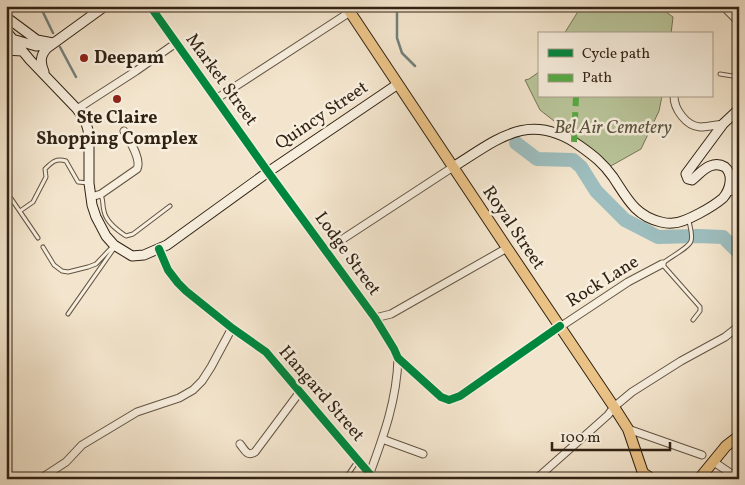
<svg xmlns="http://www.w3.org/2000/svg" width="745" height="485" font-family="Vollkorn,serif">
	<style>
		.green { fill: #b9c59a; stroke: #757457 }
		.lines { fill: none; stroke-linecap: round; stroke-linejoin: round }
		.stream { stroke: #727f7a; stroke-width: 2.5 }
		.river { stroke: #9dbdbe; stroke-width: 14 }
		.lane-casing { stroke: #625442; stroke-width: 5 }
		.street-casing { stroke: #625442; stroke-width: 9 }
		.secondary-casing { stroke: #312314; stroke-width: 11 }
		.primary-casing { stroke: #312314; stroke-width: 12 }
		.lane { stroke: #f7eede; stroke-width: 3 }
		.street { stroke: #f7eede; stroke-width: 7 }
		.secondary { stroke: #f7eede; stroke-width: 9 }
		.primary { stroke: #eac286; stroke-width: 10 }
		.quiet { stroke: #54aa42; stroke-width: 6; stroke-dasharray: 12 6; stroke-linecap: butt }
		.cycleway-casing { stroke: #f7eede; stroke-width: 11 }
		.cycleway { stroke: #00873e; stroke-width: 8 }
		.poi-dot { fill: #8f2418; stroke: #f7eede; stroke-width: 2 }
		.labels { text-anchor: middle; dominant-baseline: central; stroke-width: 5; stroke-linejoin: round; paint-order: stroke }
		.poi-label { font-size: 18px; font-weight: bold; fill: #312314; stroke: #f7eede; text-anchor: start }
		.street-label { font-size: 18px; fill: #312314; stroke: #f7eede }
		.park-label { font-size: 18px; font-style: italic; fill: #5a543c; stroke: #f7eede }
	</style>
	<rect width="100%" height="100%" fill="#f3e5cd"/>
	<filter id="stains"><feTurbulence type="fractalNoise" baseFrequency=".004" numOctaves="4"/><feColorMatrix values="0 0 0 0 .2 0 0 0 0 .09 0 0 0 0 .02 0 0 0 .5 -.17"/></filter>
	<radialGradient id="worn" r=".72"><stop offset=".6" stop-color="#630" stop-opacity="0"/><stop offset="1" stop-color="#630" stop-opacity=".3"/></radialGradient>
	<path class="green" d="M585 6H658L673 17 671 34H564L579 10Z
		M539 72V96H662L659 111 641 149 609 167 563 128 540 110 525 80 529 79Z"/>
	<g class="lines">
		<path class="stream" d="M40 6 53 33
			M397 6V38L402 53 415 66
			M60 47 76 77"/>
		<path class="river" d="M516 143 537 159 573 160 581 167 596 191 625 220 658 237 698 236 723 237 739 253"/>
		<g class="lane-casing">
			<path id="lane" d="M720 74 739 77
				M6 191 38 238
				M101 195C104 202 102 204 104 211 106 222 117 230 126 236L133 234 170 206
				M20 211 33 202 46 177 45 169C52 162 56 158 66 161L78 182 88 183
				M689 221C690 227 693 235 691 241 689 248 668 258 662 264L700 307V311L693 320
				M43 247 54 265 62 271 68 272 88 267 96 264 114 245
				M68 314 115 247
				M345 479 358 460"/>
		</g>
		<g class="street-casing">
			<path id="street" d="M150 6 268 172 375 318 394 349 398 358 441 397 449 400 460 396 560 326
				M723 6 739 22
				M674 96C674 109 686 126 700 127 707 127 716 125 723 124
				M216 99 350 12
				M77 109 136 71 176 43
				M727 192 739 190
				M91 197 101 194 137 169C142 159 129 140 124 131
				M159 249 168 270 178 283 186 291 232 328 266 352 374 479
				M326 250 453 167
				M375 318 391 314 507 248
				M560 327 628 282 662 264
				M628 429 702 455
				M382 439 423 454
				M240 444C245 450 247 457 255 452L299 393
				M714 462 739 479
				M370 473C384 435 397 399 398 358
				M40 479 66 462 82 445 137 412 179 398 193 390 202 381 211 367 232 328
				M536 479 608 415 614 407 632 392 681 361 725 337 739 326"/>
		</g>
		<g class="secondary-casing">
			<path id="secondary" d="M6 17 37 40 53 43
				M6 31 30 60 77 109 85 120 88 130 89 141V183L92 205 96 217 106 236 114 245 132 256 144 255 167 245 268 172 398 84
				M12 39 36 46 46 45
				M6 50 22 51
				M44 72C40 62 40 56 47 48L105 6
				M453 167C498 139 529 110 580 146 594 156 603 163 613 177 627 198 635 216 661 222 665 223 669 224 673 223 685 223 714 206 723 198 730 190 734 175 725 167 720 164 715 164 710 166 703 169 698 175 692 180L688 179 686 174 723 124 739 109"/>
		</g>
		<g class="primary-casing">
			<path id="primary" d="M346 6 507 248 614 407 628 429 643 473 652 479
				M699 479 726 446 739 436"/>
		</g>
		<use href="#lane" class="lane"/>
		<use href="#street" class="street"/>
		<use href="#secondary" class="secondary"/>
		<use href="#primary" class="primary"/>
		<path class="quiet" d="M574 142 576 96"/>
		<g class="cycleway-casing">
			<path id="cycleway" d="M150 6 268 172 375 318 394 349 398 358 441 397 449 400 460 396 560 326
				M159 249 168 270 178 283 186 291 232 328 266 352 374 479"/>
		</g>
		<use href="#cycleway" class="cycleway"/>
	</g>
	<g class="poi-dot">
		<circle cx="84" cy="58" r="5"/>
		<circle cx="117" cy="99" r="5"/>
	</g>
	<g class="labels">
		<g class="poi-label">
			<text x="94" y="58">Deepam</text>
			<text x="117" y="118" text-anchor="middle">Ste Claire<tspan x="117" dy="21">Shopping Complex</tspan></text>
		</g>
		<g class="street-label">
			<text transform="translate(221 80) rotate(54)">Market Street</text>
			<text transform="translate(322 116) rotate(-34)">Quincy Street</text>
			<text transform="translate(513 228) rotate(56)">Royal Street</text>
			<text transform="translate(347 254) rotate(54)">Lodge Street</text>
			<text transform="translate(603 282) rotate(-32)">Rock Lane</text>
			<text transform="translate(321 394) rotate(49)">Hangard Street</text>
		</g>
		<g class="park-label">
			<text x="613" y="128">Bel Air Cemetery</text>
		</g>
	</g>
	<rect width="745" height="485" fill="none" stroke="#f3e5cd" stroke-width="25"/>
	<rect x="8" y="8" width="730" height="470" fill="none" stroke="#312314" stroke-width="2.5"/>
	<rect x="12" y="12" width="720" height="460" fill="none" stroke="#312314"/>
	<rect x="538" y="32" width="175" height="65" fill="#f7eede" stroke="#a89d8d"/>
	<rect x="548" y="49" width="25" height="8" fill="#00873e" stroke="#a89d8d"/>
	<text x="582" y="58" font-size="15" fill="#312314">Cycle path</text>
	<rect x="548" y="74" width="25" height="8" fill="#54aa42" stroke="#a89d8d"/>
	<text x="582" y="82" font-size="15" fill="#312314">Path</text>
	<path d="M552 442v8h118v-8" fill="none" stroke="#312314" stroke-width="2.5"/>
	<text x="560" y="442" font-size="15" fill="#312314" stroke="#f7eede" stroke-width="4" paint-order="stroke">100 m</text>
	<rect width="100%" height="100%" filter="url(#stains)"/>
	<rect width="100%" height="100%" fill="url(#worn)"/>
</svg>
